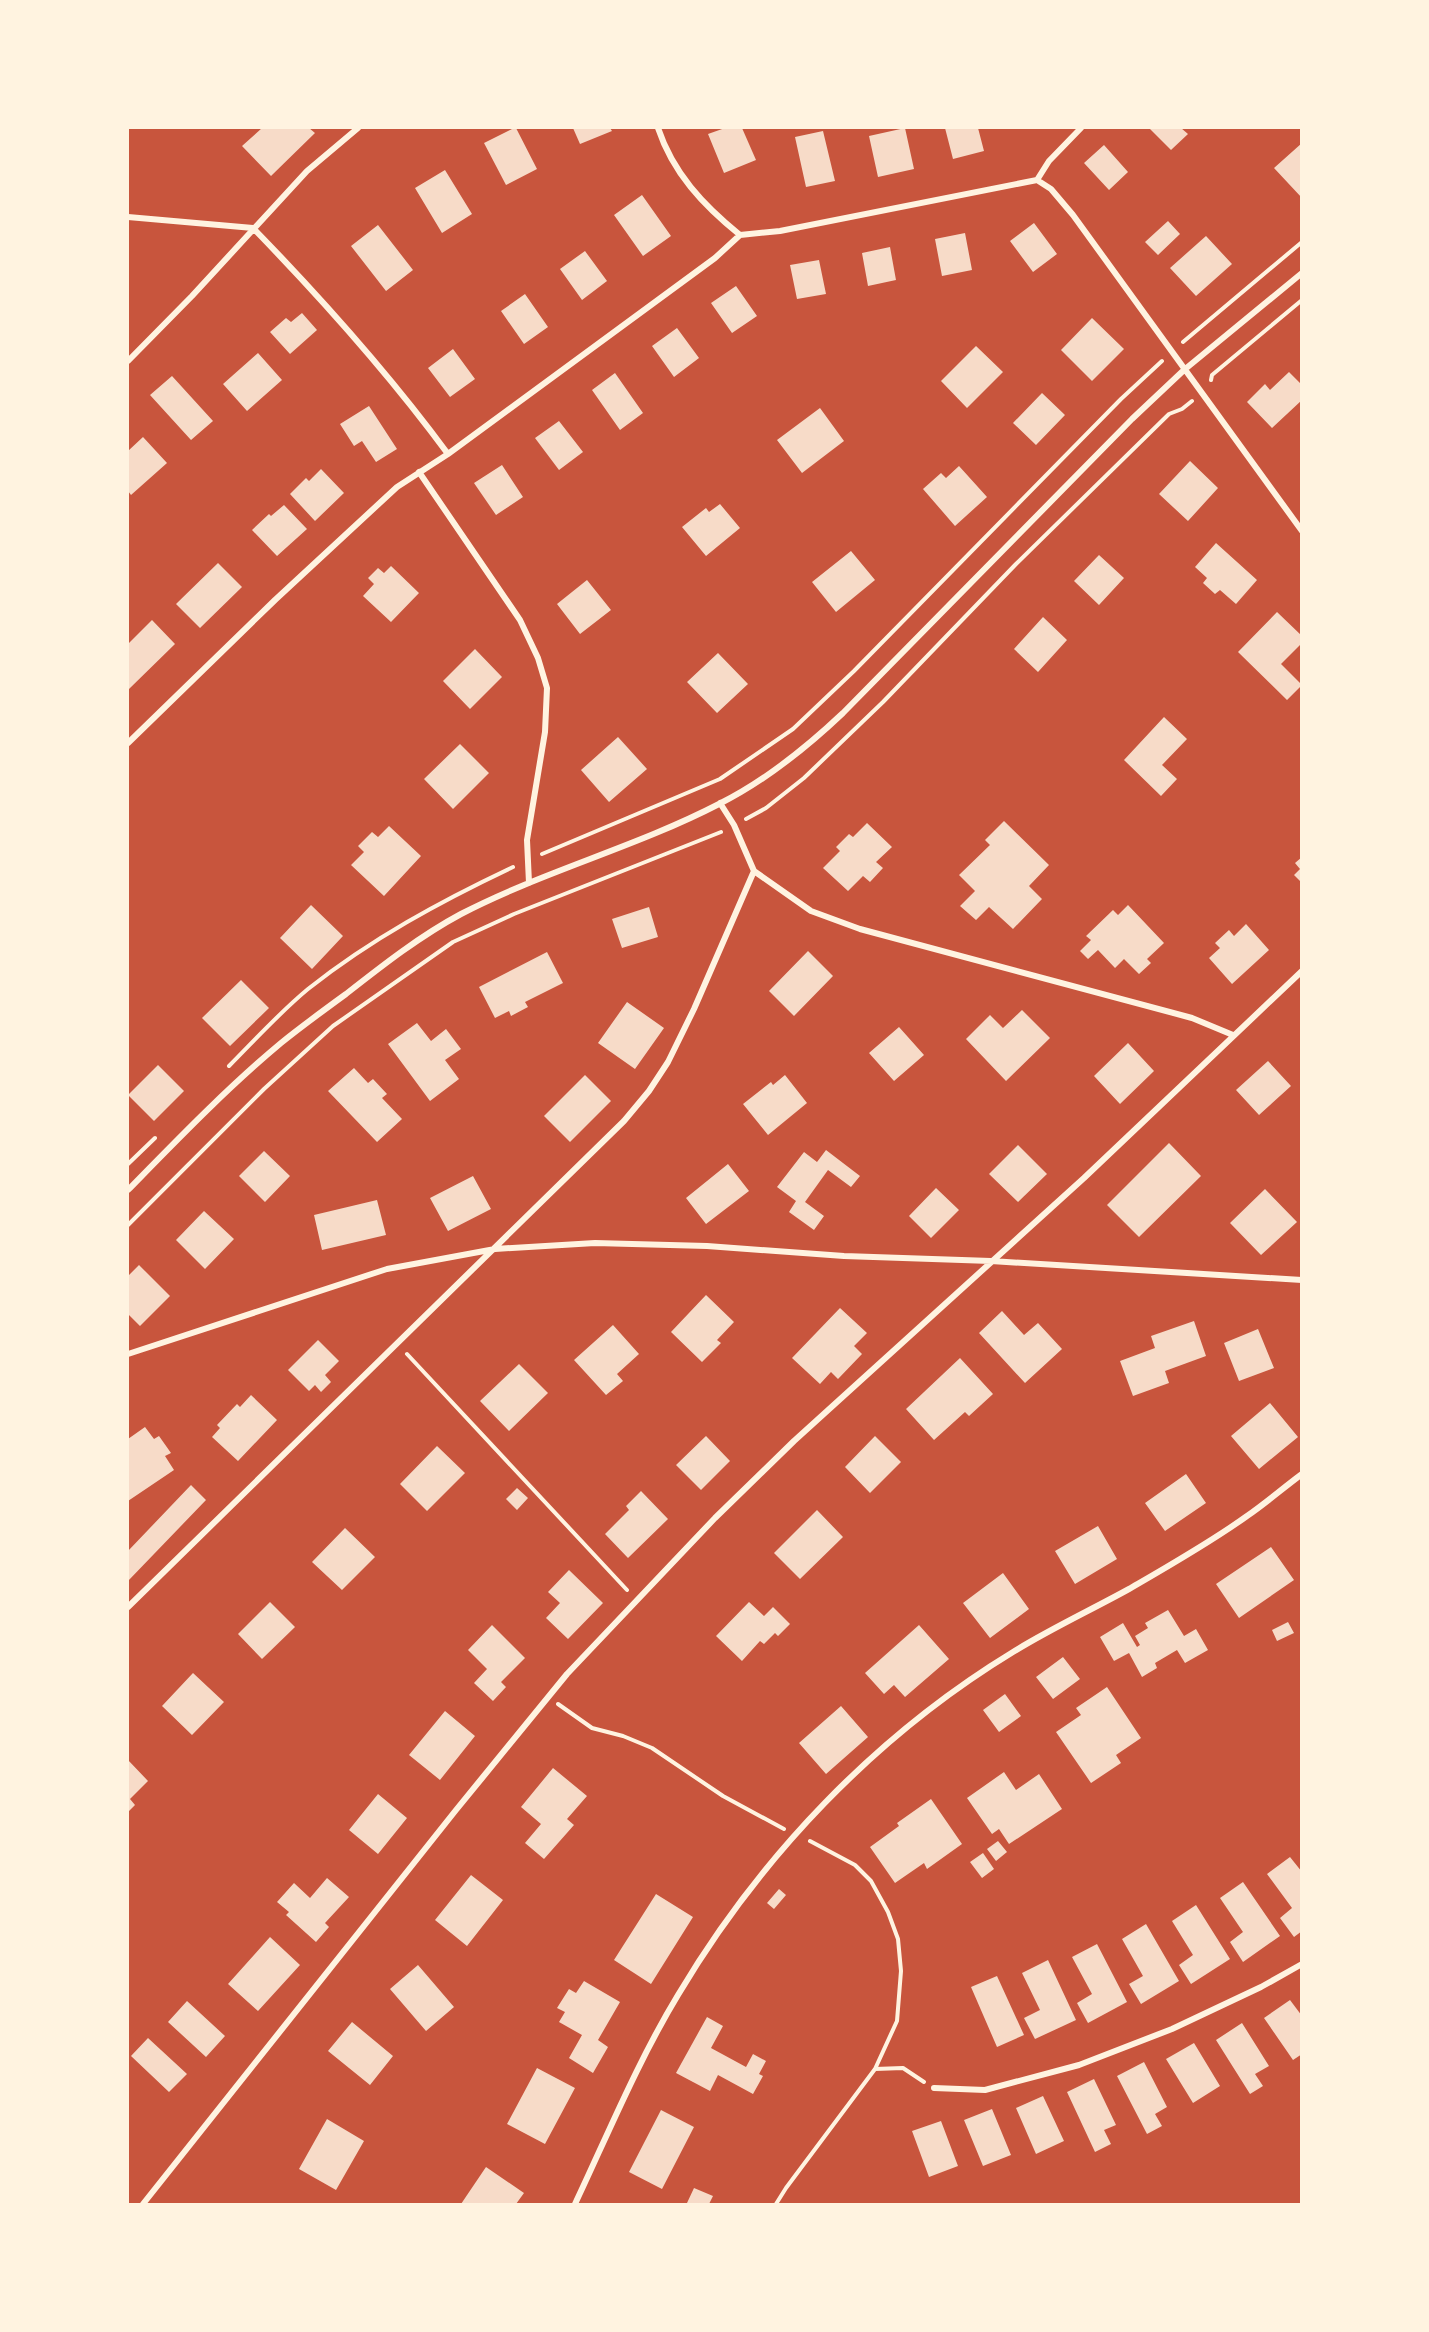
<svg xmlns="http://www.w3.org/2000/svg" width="1429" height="2332" font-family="Figtree,sans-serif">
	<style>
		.building { fill: #f7dbc8 }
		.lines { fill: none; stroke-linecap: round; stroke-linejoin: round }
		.path { stroke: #fff3e0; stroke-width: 4 }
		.minor { stroke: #fff3e0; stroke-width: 6 }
	</style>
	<rect width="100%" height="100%" fill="#c8553d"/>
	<path class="building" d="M262 128H309L315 133 271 176 242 146Z
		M514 128H516L537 169 506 185 484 143Z
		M573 128H610L612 131 580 144Z
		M725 128H742L756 160 724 173 708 134Z
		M905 128 914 169 878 177 869 136Z
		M945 128H978L984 151 953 159Z
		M1149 128H1181L1188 134 1171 150Z
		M823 131 835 181 806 187 795 137Z
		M1302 143V198L1274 168Z
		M1104 145 1128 172 1109 190 1084 163Z
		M445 170 472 214 442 233 415 188Z
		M642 195 671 236 643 256 614 215Z
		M1168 221 1180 234 1158 255 1145 242Z
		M1034 223 1057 254 1033 272 1010 241Z
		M378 225 413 270 386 291 351 246Z
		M965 233 972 270 942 276 935 239Z
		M1206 236 1232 264 1196 296 1170 268Z
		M890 247 896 280 868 286 862 253Z
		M585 251 607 281 582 300 560 269Z
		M819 260 826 294 797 299 790 265Z
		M736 286 757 316 732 333 711 303Z
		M525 294 548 327 524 344 501 311Z
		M302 313 317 330 290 354 270 332 286 318 291 322Z
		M1092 318 1124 349 1092 381 1061 350Z
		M677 328 699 358 674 377 652 346Z
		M976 346 1003 372 967 408 941 381Z
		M453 349 475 379 450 397 428 368Z
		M258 353 282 380 247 411 223 384Z
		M1289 372 1302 385V400L1272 428 1247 402 1265 384 1270 390Z
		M615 373 643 413 620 430 592 390Z
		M172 376 213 421 191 440 150 395Z
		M1042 393 1065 415 1036 445 1013 423Z
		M369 406 397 449 376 462 362 441 354 446 340 424Z
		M820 408 844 441 802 473 777 440Z
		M559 421 583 452 559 470 535 438Z
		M143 437 167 463 131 495 128 491V451Z
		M1190 461 1218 488 1188 521 1159 494Z
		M502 465 523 497 496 515 474 483Z
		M959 466 987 497 955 526 923 489 941 473 946 478Z
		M321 469 344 493 315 521 290 494 306 478 309 481Z
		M720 504 740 528 706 556 682 527 706 508 709 512Z
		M284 505 307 529 277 556 252 530 269 514 271 516Z
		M1216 543 1257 580 1236 604 1220 590 1215 594 1203 583 1207 578 1195 567Z
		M851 551 875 580 836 612 812 582Z
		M1099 555 1124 578 1099 605 1074 581Z
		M218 563 242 587 200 628 176 604Z
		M391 566 419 593 391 622 363 596 374 584 368 578 378 568 384 573Z
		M587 580 611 610 580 634 557 604Z
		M1277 612 1302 636V643L1281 664 1302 685 1287 700 1238 652Z
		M1043 617 1067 640 1038 672 1014 649Z
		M152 620 175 644 129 689 128 687V644Z
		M475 649 502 677 470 709 443 681Z
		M718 653 748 684 717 713 687 682Z
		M1164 717 1187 739 1162 765 1177 779 1161 796 1124 760Z
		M618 737 647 769 609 802 581 770Z
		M460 744 489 773 453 809 424 779Z
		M1004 821 1049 865 1029 886 1042 899 1013 929 989 907 976 920 960 906 975 891 959 875 990 845 985 840Z
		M867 823 892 847 876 862 883 868 870 882 863 876 848 891 823 868 840 851 836 847 849 834 853 837Z
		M389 826 421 856 384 896 351 865 364 852 358 846 372 832 378 837Z
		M1302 857V883L1294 875 1300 869 1295 863Z
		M311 905 343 936 312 969 280 938Z
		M1128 905 1164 943 1147 959 1151 963 1139 974 1124 959 1115 968 1098 950 1088 959 1080 951 1091 940 1086 936 1113 910 1118 915Z
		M649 907 658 937 622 948 612 919Z
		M1246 924 1269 950 1232 984 1209 958 1220 948 1215 943 1229 930 1234 936Z
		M808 951 833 976 794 1016 769 991Z
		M547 952 563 983 525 1002 528 1007 511 1016 509 1011 495 1018 479 987Z
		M241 980 269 1008 230 1046 202 1018Z
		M627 1002 664 1028 635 1069 598 1043Z
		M1022 1010 1050 1038 1006 1081 966 1039 990 1015 1003 1028Z
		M417 1023 431 1041 446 1029 461 1049 445 1060 459 1079 430 1101 388 1044Z
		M899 1027 924 1055 894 1081 869 1053Z
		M1128 1043 1154 1071 1120 1104 1094 1076Z
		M1268 1061 1291 1086 1259 1115 1236 1090Z
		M158 1065 184 1091 154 1121 128 1095Z
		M354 1068 368 1083 373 1079 387 1094 382 1098 402 1119 377 1142 328 1091Z
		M585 1075 611 1101 570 1142 544 1116Z
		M785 1075 807 1103 768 1135 743 1104 771 1082 773 1085Z
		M1169 1143 1201 1176 1139 1237 1107 1205Z
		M1018 1145 1047 1174 1018 1202 989 1174Z
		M826 1150 860 1176 851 1187 828 1170 805 1202 824 1216 814 1230 789 1212 796 1201 777 1187 804 1152 817 1162Z
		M264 1151 290 1176 265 1202 239 1176Z
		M728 1164 749 1191 706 1224 686 1198Z
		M473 1176 491 1209 448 1231 430 1198Z
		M936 1188 959 1210 931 1238 909 1216Z
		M1265 1189 1297 1222 1261 1255 1230 1223Z
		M377 1200 386 1235 322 1250 314 1215Z
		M204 1211 234 1239 205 1269 176 1240Z
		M139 1265 170 1296 140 1326 128 1314V1276Z
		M706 1295 734 1322 717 1340 721 1343 702 1362 671 1332Z
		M840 1308 867 1333 854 1346 862 1354 838 1379 831 1372 820 1384 792 1358Z
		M1002 1311 1024 1335 1038 1323 1062 1349 1025 1383 979 1333Z
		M1194 1321 1206 1356 1165 1371 1169 1383 1133 1396 1120 1361 1155 1348 1151 1336Z
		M613 1325 639 1354 617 1374 623 1381 606 1395 574 1360Z
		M1258 1329 1274 1368 1239 1381 1224 1343Z
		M318 1340 339 1361 325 1375 331 1382 321 1392 315 1385 309 1391 288 1370Z
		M960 1358 993 1394 969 1416 965 1412 934 1440 906 1409Z
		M519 1364 548 1393 509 1431 480 1401Z
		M251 1395 277 1420 238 1461 212 1437 220 1428 217 1425 237 1404 240 1407Z
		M1270 1403 1298 1437 1259 1469 1231 1436Z
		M145 1427 154 1439 159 1436 171 1453 165 1456 174 1470 128 1501V1439Z
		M706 1436 730 1461 701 1490 676 1465Z
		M875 1436 901 1462 870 1493 845 1467Z
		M437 1446 465 1473 427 1511 400 1484Z
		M1186 1474 1206 1503 1165 1531 1145 1503Z
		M191 1485 206 1500 128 1581V1551Z
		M517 1488 528 1498 517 1510 506 1499Z
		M641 1491 668 1519 628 1558 605 1534 629 1510 626 1506Z
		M817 1510 843 1537 800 1579 774 1553Z
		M1098 1526 1117 1559 1075 1584 1055 1551Z
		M345 1528 375 1557 342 1590 312 1562Z
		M1271 1547 1294 1580 1239 1618 1216 1584Z
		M569 1570 603 1603 568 1639 546 1618 560 1603 548 1592Z
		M1003 1573 1029 1609 990 1638 963 1603Z
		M270 1602 295 1627 262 1659 238 1634Z
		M749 1602 764 1616 773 1607 790 1624 778 1636 775 1633 764 1644 760 1641 742 1661 716 1636Z
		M1168 1610 1184 1636 1196 1629 1208 1650 1185 1663 1177 1650 1155 1663 1157 1668 1142 1677 1129 1653 1114 1661 1100 1637 1123 1623 1137 1647 1140 1645 1135 1636 1148 1628 1145 1623Z
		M1288 1622 1294 1633 1277 1641 1272 1630Z
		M492 1625 525 1658 501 1682 506 1687 493 1701 474 1683 487 1669 468 1650Z
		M919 1625 949 1659 905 1697 894 1685 884 1694 865 1673Z
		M1063 1657 1080 1679 1053 1699 1036 1677Z
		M193 1673 224 1702 192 1735 162 1706Z
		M1107 1687 1141 1738 1116 1755 1121 1763 1091 1783 1056 1732 1081 1715 1076 1708Z
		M1005 1694 1021 1716 999 1732 983 1710Z
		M841 1706 868 1737 826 1774 799 1743Z
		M445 1711 475 1736 440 1780 409 1755Z
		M128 1760 148 1781 130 1799 135 1805 128 1812Z
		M553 1768 587 1796 567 1819 574 1825 544 1859 525 1843 541 1824 521 1807Z
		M1004 1772 1016 1790 1039 1774 1062 1809 1009 1844 999 1829 992 1834 967 1798Z
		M378 1794 407 1818 378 1854 349 1830Z
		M931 1799 962 1844 927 1869 924 1863 895 1883 870 1847 899 1826 897 1823Z
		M998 1841 1007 1852 996 1861 987 1849Z
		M983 1853 994 1869 982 1878 970 1862Z
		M1290 1857 1302 1872V1931L1294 1937 1280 1918 1292 1908 1267 1874Z
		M471 1875 503 1900 467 1946 435 1920Z
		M327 1878 349 1897 325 1923 329 1927 316 1942 286 1915 289 1912 277 1902 294 1883 310 1898Z
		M1243 1882 1280 1936 1243 1962 1230 1942 1243 1932 1220 1898Z
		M779 1889 786 1895 774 1909 767 1903Z
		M656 1894 693 1917 651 1984 614 1960Z
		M1196 1905 1230 1959 1191 1984 1179 1965 1193 1955 1172 1921Z
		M1146 1924 1179 1981 1141 2004 1129 1984 1143 1976 1122 1939Z
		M270 1937 300 1965 258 2011 228 1984Z
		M1097 1944 1127 2002 1088 2023 1077 2003 1092 1994 1072 1957Z
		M1048 1960 1076 2020 1035 2039 1024 2018 1040 2010 1022 1973Z
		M418 1965 454 2007 426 2031 390 1989Z
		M997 1976 1024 2035 997 2047 971 1987Z
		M584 1981 620 2002 598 2040 608 2047 593 2073 569 2058 582 2035 559 2022 565 2012 557 2008 569 1989 576 1993Z
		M1290 2000 1302 2016V2054L1293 2060 1264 2018Z
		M187 2001 225 2036 206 2057 168 2022Z
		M707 2017 723 2026 711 2048 746 2067 753 2054 766 2061 759 2074 763 2076 753 2094 718 2075 710 2091 676 2073Z
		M352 2022 393 2056 370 2085 328 2051Z
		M1242 2023 1269 2066 1255 2074 1263 2086 1250 2094 1216 2040Z
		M148 2038 187 2074 169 2092 131 2056Z
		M1194 2043 1220 2086 1193 2103 1166 2059Z
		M1144 2062 1167 2107 1155 2114 1162 2126 1147 2134 1117 2076Z
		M537 2068 575 2088 545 2144 507 2124Z
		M1094 2079 1116 2125 1104 2130 1111 2144 1095 2152 1067 2092Z
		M1043 2096 1064 2141 1036 2154 1016 2108Z
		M992 2109 1011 2155 983 2166 964 2120Z
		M661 2110 694 2127 662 2189 629 2172Z
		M327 2119 364 2141 336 2190 299 2169Z
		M941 2121 958 2166 929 2177 912 2131Z
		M486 2167 524 2193 516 2204H461Z
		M694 2188 713 2196 709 2204 687 2203Z"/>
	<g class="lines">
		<path class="path" d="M1183 342 1302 242
			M1211 380 1212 375 1302 300
			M746 819 766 808 804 778 883 702 1016 564 1169 414 1182 409 1192 401
			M542 854 720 779 793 729 854 671 1121 399 1162 361
			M229 1066C255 1040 280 1012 308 989 371 939 441 901 513 867
			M128 1164 155 1138
			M128 1225 264 1089 333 1026 453 942 514 914 721 832
			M407 1354 627 1590
			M558 1704 592 1728 623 1736 652 1748 723 1796 784 1829
			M875 2069 903 2068 924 2082
			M776 2204 786 2188 875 2069 897 2021 901 1971 898 1939 888 1912 871 1881 855 1865 810 1841"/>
		<path class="minor" d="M658 128C673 173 703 205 740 235L780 231 1037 180 1051 189 1073 215 1302 531
			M1037 180 1049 161 1081 128
			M128 217 253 228C322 299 389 374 448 454
			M128 361 192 296 307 171 358 128
			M419 472 520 620 538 658 547 688 545 732 527 840 529 883
			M128 743 275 600 397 487 448 454 715 258 740 235
			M754 871 811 911 860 929 1192 1018 1233 1035
			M128 1190C177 1140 227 1088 281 1043 302 1026 324 1010 346 994 383 965 420 936 461 914 544 871 636 847 719 804 765 781 806 748 843 713L1132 419 1184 370 1302 273
			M128 1354 387 1269 495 1249 595 1243 707 1246 844 1256 991 1261 1302 1280
			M128 1607 624 1121 649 1091 668 1062 694 1009 754 871 734 825 720 803
			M934 2088 985 2090 1079 2065 1172 2029 1261 1987 1302 1964
			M143 2204 456 1810 567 1674 715 1518 794 1441 1084 1178 1302 971
			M575 2204C608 2134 638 2061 678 1995 760 1857 875 1736 1013 1652 1050 1629 1091 1610 1129 1589 1167 1567 1211 1542 1247 1516 1266 1503 1283 1488 1302 1474"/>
	</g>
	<rect width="1429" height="2332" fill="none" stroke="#fff3e0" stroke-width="258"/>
</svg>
